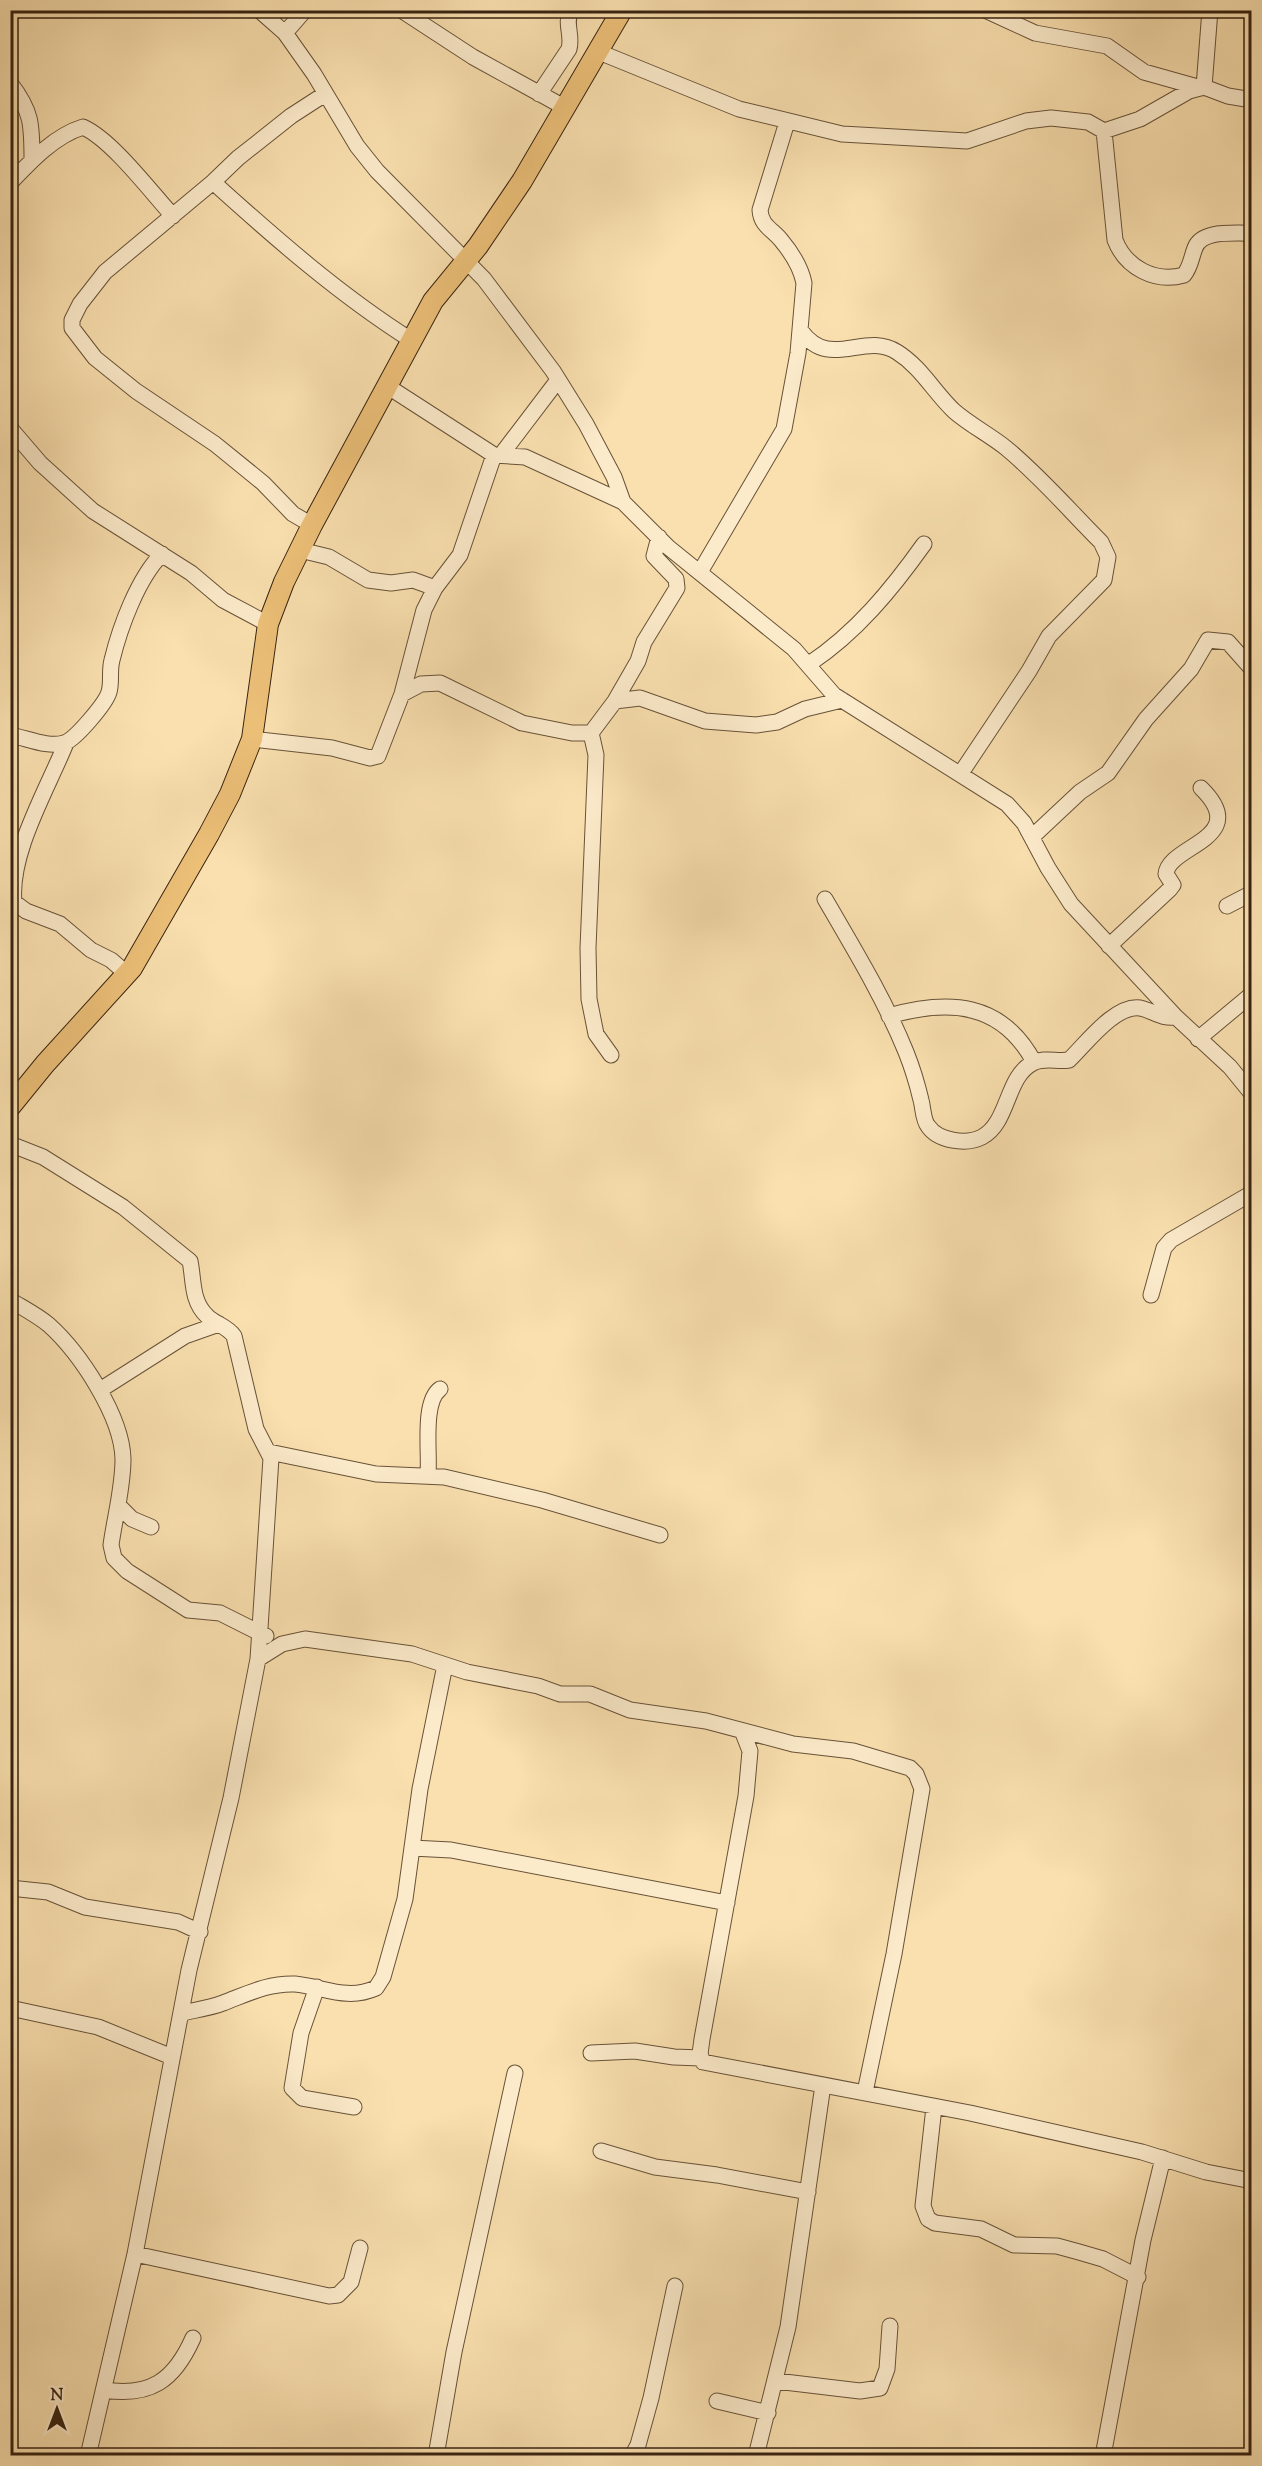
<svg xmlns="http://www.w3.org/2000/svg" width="1262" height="2466" font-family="'Sorts Mill Goudy',serif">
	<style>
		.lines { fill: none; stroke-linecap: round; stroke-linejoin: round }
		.minor-casing { stroke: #685238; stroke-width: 17 }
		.major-casing { stroke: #372211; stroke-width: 22 }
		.minor { stroke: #fcebcb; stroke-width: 15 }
		.major { stroke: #edc078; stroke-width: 20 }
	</style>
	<rect width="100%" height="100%" fill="#fae0af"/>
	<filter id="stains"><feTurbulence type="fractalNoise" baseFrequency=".00333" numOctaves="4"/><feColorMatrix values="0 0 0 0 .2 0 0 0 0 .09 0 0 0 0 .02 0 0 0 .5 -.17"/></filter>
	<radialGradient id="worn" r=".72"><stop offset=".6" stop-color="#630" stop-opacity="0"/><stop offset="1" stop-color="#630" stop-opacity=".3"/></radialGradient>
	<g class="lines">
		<g class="minor-casing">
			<path id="minor" d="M259 10 285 33 314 74 357 146 377 171 484 279 553 371 586 424 614 477 623 502 668 547 794 649 834 695 1007 804 1024 823 1048 868 1071 904 1176 1017 1230 1067 1252 1094
				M401 10 473 57 564 107
				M985 10 1035 33 1107 46 1144 72 1201 88
				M285 33 305 10
				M599 52 739 109 842 134 967 141 1026 121 1051 118 1088 122 1104 131 1140 119 1189 91 1204 87 1228 96 1252 100
				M10 83C32 111 32 125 32 160
				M1204 87 1210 10
				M539 94 569 49C573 35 564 24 571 10
				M1104 131 1115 240C1126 268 1155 283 1184 275 1191 266 1191 258 1195 248 1202 229 1235 234 1252 233
				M213 182C276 239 340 295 411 340
				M10 183C30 162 54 136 83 127 112 140 151 192 173 216
				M801 331C830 371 864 331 897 352 921 367 934 392 954 411 970 425 990 435 1006 448 1040 476 1070 511 1101 542L1108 557 1104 580 1049 636 1029 671 961 773
				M387 386 494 455 525 457 623 502
				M10 428 40 463 93 511 191 573 223 600 268 624
				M501 455 558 380
				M312 525 293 514 263 483 215 444 136 391 95 358 72 328V320L80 304 105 272 213 182 238 158 291 116 325 94
				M300 550 329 557 368 580 391 583 413 580 435 588
				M700 572 784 429 798 353 804 283C801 268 791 252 781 240 772 229 761 226 760 210L787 122
				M809 664C856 633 892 589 924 544
				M402 694 421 684 440 683 522 723 572 733H591L615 701 638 661 644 642 677 588 676 579 654 556 659 537
				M615 701 640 698 705 721 756 725 777 722 805 709 842 700
				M591 733 596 755 588 948 589 999 596 1034 611 1055
				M10 735C27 738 48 748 64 743 75 740 106 703 109 692 112 682 109 671 112 660 120 627 138 578 162 554
				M252 739 332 748 370 758 378 756 402 694 424 610 435 588 460 555 494 455
				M66 743C48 788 9 853 14 902L26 911 60 924 91 950 111 960 127 974
				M1032 837 1080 792 1108 773 1146 719 1191 669 1208 640 1228 642 1252 669
				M825 899C854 949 884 998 906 1052 912 1067 917 1083 921 1100 923 1107 923 1120 928 1126 938 1141 966 1145 982 1137 1009 1123 1006 1076 1033 1063 1044 1057 1057 1062 1069 1060 1085 1045 1115 1004 1140 1008 1154 1011 1161 1019 1176 1017
				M1227 906 1252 893
				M1109 946 1170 889 1173 885 1166 874C1168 845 1253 839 1201 788
				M889 1016C949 999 1002 1002 1034 1062
				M1198 1039 1252 994
				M10 1144 43 1157 123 1207 190 1261C194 1280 191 1301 207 1316 215 1324 227 1326 234 1336L256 1429 271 1458 258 1659 231 1798 189 1970 135 2254 88 2456
				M1151 1295 1164 1248 1171 1240 1252 1193
				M10 1300C23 1308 37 1315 49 1325 80 1353 122 1416 123 1459 123 1488 115 1516 111 1545L114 1558 127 1571 188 1610 220 1613 266 1636
				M100 1390 185 1336 219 1324
				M269 1452 376 1474 444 1477 542 1500 660 1535
				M428 1474C430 1453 422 1402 440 1389
				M118 1505 132 1519 151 1527
				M258 1659 282 1644 305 1639 412 1654 467 1672 538 1686 560 1694H590L630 1710 706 1721 793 1744 853 1751 910 1768 916 1774 922 1789 894 1954 865 2092
				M743 1733 750 1751 746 1796 702 2039 700 2054 703 2062 970 2113 1142 2152 1206 2172 1252 2181
				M412 1848 451 1850 727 1903
				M10 1888 48 1892 85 1907 178 1922 200 1932
				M317 1987 301 2033 292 2088 302 2098 354 2107
				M10 2008 98 2027 172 2057
				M182 2013C195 2010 210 2008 223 2003 247 1994 268 1983 295 1984 324 1987 347 2001 376 1988L383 1977 405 1899 420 1789 445 1665
				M591 2053 635 2051 674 2057 701 2058
				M934 2107 923 2206 928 2219 935 2223 981 2229 1014 2245 1057 2246 1079 2252 1103 2259 1138 2277
				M601 2151 655 2167 717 2175 808 2192
				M135 2254 329 2296 338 2295 351 2282 360 2248
				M776 2381 860 2391 880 2388 887 2369 890 2326
				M104 2390C150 2397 174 2381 193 2338
				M717 2401 768 2413
				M436 2456 454 2352 515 2073
				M632 2456 638 2445 651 2398 675 2286
				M756 2456 788 2327 823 2085
				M1103 2456 1143 2240 1163 2158"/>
		</g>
		<g class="major-casing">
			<path id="major" d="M10 1107 45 1064 132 968 209 834 230 794 252 739 268 624 284 582 312 525 433 301 478 246 522 181 622 10"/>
		</g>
		<use href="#minor" class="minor"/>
		<use href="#major" class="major"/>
	</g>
	<rect width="1262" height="2466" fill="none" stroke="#fae0af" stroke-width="36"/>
	<rect x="12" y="12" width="1238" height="2442" fill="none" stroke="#372211" stroke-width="3"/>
	<rect x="18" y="18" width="1226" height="2430" fill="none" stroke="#372211" stroke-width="1.5"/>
	<g transform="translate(57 2409)" stroke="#fcebcb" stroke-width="4.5" paint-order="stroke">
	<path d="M0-4.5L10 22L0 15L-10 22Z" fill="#372211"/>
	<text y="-9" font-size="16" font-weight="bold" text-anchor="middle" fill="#372211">N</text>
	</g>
	<rect width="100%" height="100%" filter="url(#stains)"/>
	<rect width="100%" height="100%" fill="url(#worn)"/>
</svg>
